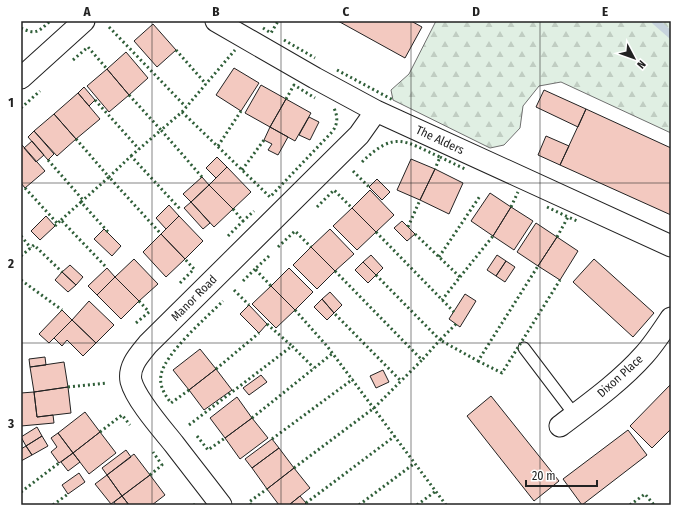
<svg xmlns="http://www.w3.org/2000/svg" width="692" height="526" font-family="'Fira Sans Condensed',sans-serif">
	<style>
		.forest { fill: url(#forest-firs); stroke: #6f6f6f }
		.lines { fill: none; stroke-linecap: round; stroke-linejoin: round }
		.stream { stroke: #c7d3dd; stroke-width: 7 }
		.building { fill: #f3c9c0; stroke: #222 }
		.lane-casing { stroke: #222; stroke-width: 13 }
		.street-casing { stroke: #222; stroke-width: 23 }
		.lane { stroke: #fff; stroke-width: 11 }
		.street { stroke: #fff; stroke-width: 21 }
		.hedge { stroke: #2f5e38; stroke-width: 3; stroke-dasharray: 2 3; stroke-linecap: butt }
		.grid { fill: none; stroke: #222; stroke-width: 1; stroke-opacity: 0.55 }
		.labels { text-anchor: middle; dominant-baseline: central; stroke-width: 3; stroke-linejoin: round; paint-order: stroke }
		.street-label { font-size: 12px; fill: #222; stroke: #fff }
		.neatline { fill: none; stroke: #222; stroke-width: 1.5 }
		.grid-label { font-size: 13px; text-anchor: middle; font-weight: bold; fill: #222 }
	</style>
	<defs>
		<pattern id="forest-firs" width="22" height="20" patternUnits="userSpaceOnUse"><rect width="22" height="20" fill="#e0efe3"/><path d="M5 1l3.5 6h-7zM16 11l3.5 6h-7z" fill="#c0cdc2"/></pattern>
	</defs>
	<rect width="100%" height="100%" fill="#fff"/>
	<path class="forest" d="M436 21H671V133L561 82 539 86 523 106 520 128 504 145 490 148 393 100 391 90 409 74Z"/>
	<g class="lines">
		<path class="stream" d="M655 21 671 35"/>
	</g>
	<path class="building" d="M338 21H411L422 27 405 58Z
		M153 24 176 50 157 67 134 41Z
		M126 52 148 78 129 95 107 69Z
		M234 68 259 83 241 111 216 95Z
		M107 69 129 95 109 112 87 86Z
		M261 85 286 99 270 127 245 113Z
		M84 87 95 100 89 106 78 93Z
		M544 90 586 109 578 127 536 107Z
		M78 93 100 119 76 139 54 114Z
		M286 99 311 113 295 141 270 127Z
		M586 109 671 148V215L560 165Z
		M54 114 76 139 57 156 34 131Z
		M309 117 319 122 310 140 299 135Z
		M270 127 288 137 278 155 268 150 272 144 264 140Z
		M34 131 54 154 48 160 28 137Z
		M546 136 569 146 560 165 538 155Z
		M32 141 44 155 36 162 24 148Z
		M22 145 45 171 25 188 21 183V146Z
		M217 157 227 167 216 178 206 168Z
		M411 159 435 169 420 200 397 190Z
		M227 167 251 192 233 209 209 185Z
		M435 169 463 183 449 214 420 200Z
		M202 177 209 185 191 202 183 194Z
		M377 179 390 192 382 200 369 187Z
		M209 185 233 209 214 227 191 202Z
		M370 190 394 215 376 232 352 208Z
		M490 193 511 207 493 236 471 221Z
		M191 202 210 223 203 229 184 208Z
		M169 205 179 216 166 229 156 218Z
		M511 207 533 221 514 250 493 236Z
		M352 208 376 232 357 250 333 226Z
		M46 216 55 226 40 240 31 231Z
		M179 216 203 241 185 259 161 234Z
		M402 221 415 234 407 241 394 228Z
		M536 223 557 237 538 266 517 252Z
		M104 229 121 246 112 256 94 239Z
		M330 229 354 254 335 271 311 247Z
		M161 234 185 259 166 277 143 252Z
		M557 237 578 251 560 280 538 266Z
		M311 247 335 271 317 289 293 265Z
		M371 255 383 268 376 275 363 262Z
		M497 255 506 261 496 276 487 270Z
		M134 259 158 284 139 301 115 277Z
		M594 259 654 313 633 337 573 282Z
		M506 261 515 267 505 282 496 276Z
		M363 262 376 275 368 283 355 270Z
		M70 265 83 277 76 285 62 272Z
		M107 268 115 277 97 295 88 286Z
		M289 268 313 292 295 310 271 286Z
		M62 272 76 285 68 292 55 280Z
		M115 277 139 301 121 319 97 295Z
		M271 286 295 310 276 328 252 304Z
		M330 292 342 305 334 313 322 299Z
		M465 294 476 301 460 327 449 319Z
		M322 299 334 313 327 320 314 307Z
		M89 301 114 325 96 343 72 320Z
		M249 305 267 324 259 333 240 314Z
		M62 310 72 320 49 343 39 334Z
		M72 320 96 343 83 356 67 340 62 346 54 338Z
		M200 349 216 369 189 390 173 370Z
		M45 357 46 365 30 367 29 359Z
		M64 362 68 387 34 392 30 367Z
		M216 369 232 390 204 410 189 390Z
		M383 370 389 382 376 388 370 376Z
		M261 375 267 382 249 395 243 388Z
		M671 384V429L652 448 630 426Z
		M68 387 71 413 37 417 34 392Z
		M34 392 37 417 53 415 54 423 21 426V393Z
		M491 396 559 481 534 501 467 416Z
		M237 397 252 418 225 438 210 418Z
		M85 412 100 432 73 453 58 433Z
		M252 418 268 438 240 459 225 438Z
		M37 427 42 436 26 446 21 437Z
		M628 430 647 455 582 505 563 479Z
		M100 432 116 453 89 474 73 453Z
		M58 433 73 453 59 463 51 452 57 447 51 438Z
		M42 436 48 446 32 455 26 446Z
		M272 439 279 448 252 468 245 459Z
		M26 446 32 455 21 461V449Z
		M279 448 294 468 267 489 252 468Z
		M126 450 131 457 107 475 102 468Z
		M73 453 80 462 68 471 61 462Z
		M134 454 150 475 122 496 107 475Z
		M294 468 310 488 289 505H279L267 489Z
		M79 473 85 482 68 494 62 485Z
		M107 475 122 496 111 504 95 484Z
		M150 475 165 495 152 505H129L122 496Z
		M122 496 129 505H116L114 502Z
		M300 496 306 503 304 505H289Z"/>
	<g class="lines">
		<g class="lane-casing">
			<path id="lane" d="M524 348 574 414"/>
		</g>
		<g class="street-casing">
			<path id="street" d="M216 21 315 78 376 111 671 246
				M21 78 84 21
				M560 426C589 404 620 382 644 355 654 344 663 330 671 318
				M221 505C206 485 190 465 174 444 162 429 136 400 131 381 128 366 140 354 148 344L359 135 376 111"/>
		</g>
		<use href="#lane" class="lane"/>
		<use href="#street" class="street"/>
		<path class="hedge" d="M109 27 186 107
			M21 28C36 35 38 32 50 21
			M263 28 271 33 278 21
			M284 40 315 58
			M176 50 206 84
			M73 60 88 47 107 69
			M337 70 393 100
			M129 95 161 130 182 112 270 197 332 132C338 124 338 117 334 108
			M286 99 294 85 315 98
			M95 100 139 149
			M21 108 40 91
			M182 112 235 50
			M76 139 109 177 131 156 180 209
			M218 146 241 111
			M131 156 161 130 202 177
			M440 157 467 170
			M48 160 83 200
			M362 162C395 130 404 141 440 157L435 169
			M242 170 264 140
			M353 171 369 187
			M25 188 58 224
			M81 202 109 177 161 234
			M317 207 334 190 352 208
			M511 207 518 192
			M547 207 568 217
			M233 209 243 221 254 211
			M61 220 81 202 108 232
			M55 226 61 220 107 268
			M408 227 420 200
			M376 232 454 312
			M415 234 460 277 442 300
			M21 236 31 248
			M228 236 243 221
			M557 237 568 217 577 221
			M278 247 295 231 311 247
			M21 256 34 245 62 272
			M269 256 255 269 271 286
			M439 257 480 196
			M335 271 422 360 401 381
			M376 275 440 340 422 360
			M460 277 493 236
			M21 280 62 310
			M243 281 255 269
			M180 283 194 269 185 259
			M234 290 249 305
			M295 310 327 346 446 505
			M136 323 149 312 139 301
			M267 324 292 346
			M456 324 440 340 478 361 538 266
			M478 361 502 373 560 280
			M216 369 259 333
			M68 387 107 383
			M189 390 171 403C165 395 159 386 161 375 165 353 206 318 223 301
			M252 418 333 353
			M189 425 292 346 314 368
			M100 432 122 415 130 425
			M197 436 208 450 225 438
			M272 439 353 379
			M294 468 374 408 401 381 334 313
			M150 475 162 465 153 452
			M21 492 59 463
			M306 503 395 436
			M193 504 194 505
			M53 505 68 494
			M251 505 249 502 267 489
			M359 505 415 463
			M417 505 436 491
			M630 505 645 494 654 505"/>
	</g>
	<path class="grid" d="M152 21V505M281 21V505M411 21V505M540 21V505M21 183H671M21 343H671"/>
	<g class="labels">
		<g class="street-label">
			<text transform="translate(440 140) rotate(25)">The Alders</text>
			<text transform="translate(194 298) rotate(-45)">Manor Road</text>
			<text transform="translate(620 376) rotate(-42)">Dixon Place</text>
		</g>
	</g>
	<rect width="692" height="526" fill="none" stroke="#ffffff" stroke-width="44"/>
	<g transform="translate(634 58) rotate(131)" stroke="#ffffff" stroke-width="3" paint-order="stroke">
	<path d="M0-3L7 15L0 10L-7 15Z" fill="#222222"/>
	<text y="-6" font-size="11" font-weight="bold" text-anchor="middle" fill="#222222">N</text>
	</g>
	<path d="M526 480v6h71v-6" fill="none" stroke="#222222" stroke-width="2"/>
	<text x="532" y="480" font-size="12" fill="#222222" stroke="#ffffff" stroke-width="3" paint-order="stroke">20 m</text>
	<rect x="22" y="22" width="648" height="482" class="neatline"/>
	<g class="grid-label">
		<text x="87" y="16">A</text>
		<text x="216" y="16">B</text>
		<text x="346" y="16">C</text>
		<text x="476" y="16">D</text>
		<text x="605" y="16">E</text>
		<text x="11" y="107">1</text>
		<text x="11" y="268">2</text>
		<text x="11" y="428">3</text>
	</g>
</svg>
